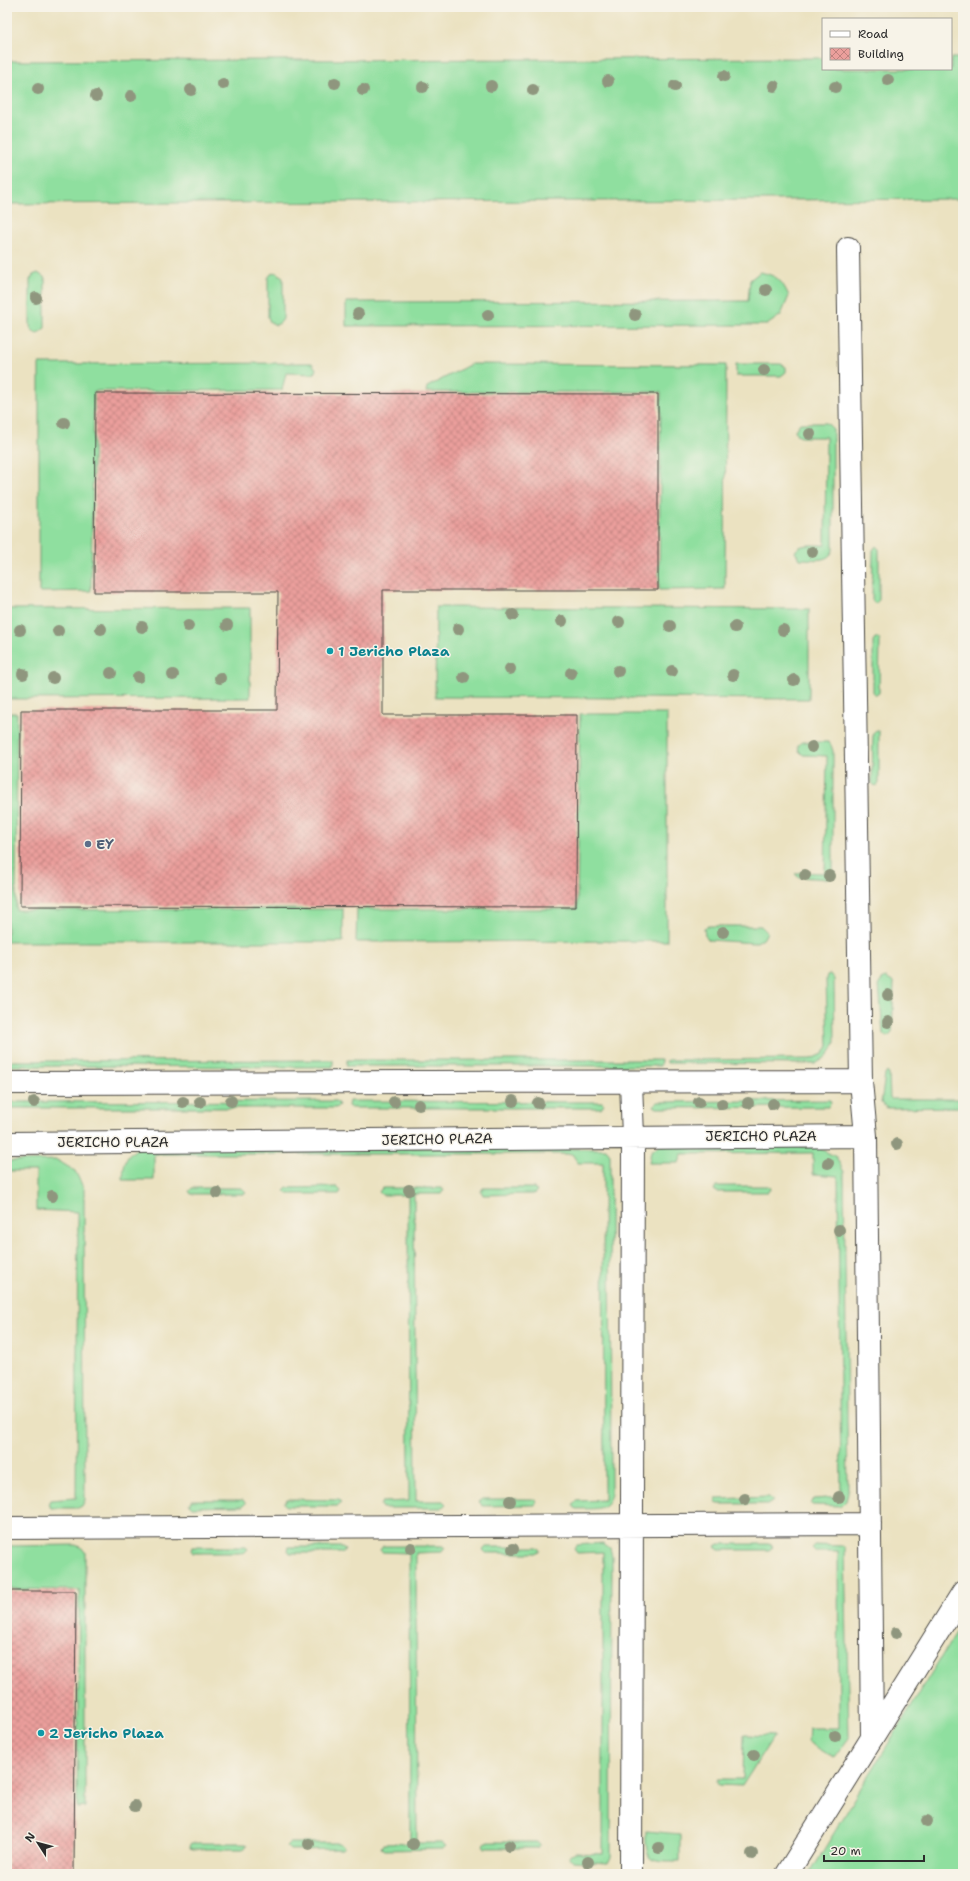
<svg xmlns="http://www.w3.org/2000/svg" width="970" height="1881" font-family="'Shantell Sans',sans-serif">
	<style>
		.grass { fill: #8fdf9f; stroke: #5d8565 }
		.building { fill: url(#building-cross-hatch) }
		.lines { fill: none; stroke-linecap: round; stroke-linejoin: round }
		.minor-casing { stroke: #484642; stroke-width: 24 }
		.minor { stroke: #fff; stroke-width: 22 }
		.tree { fill: #8f967e }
		.culture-dot { fill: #0f9aa8; stroke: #f7f3e8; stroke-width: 1.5 }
		.service-dot { fill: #5c6f8a; stroke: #f7f3e8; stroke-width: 1.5 }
		.labels { text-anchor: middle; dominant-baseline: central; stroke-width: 3; stroke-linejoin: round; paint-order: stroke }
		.culture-label { font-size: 14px; font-weight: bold; fill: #0d838f; stroke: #f7f3e8; text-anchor: start }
		.service-label { font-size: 14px; font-weight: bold; fill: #4e5e75; stroke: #f7f3e8; text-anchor: start }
		.street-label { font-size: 14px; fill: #2b2b2b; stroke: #f7f3e8 }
	</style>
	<defs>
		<pattern id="building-cross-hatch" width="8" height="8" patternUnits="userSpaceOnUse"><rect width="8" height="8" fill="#eb9f9c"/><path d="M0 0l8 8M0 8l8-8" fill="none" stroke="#bf827f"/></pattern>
	</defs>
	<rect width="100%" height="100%" fill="#f7f3e8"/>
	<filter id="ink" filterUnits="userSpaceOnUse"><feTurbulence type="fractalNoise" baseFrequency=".025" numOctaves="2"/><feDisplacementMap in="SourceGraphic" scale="8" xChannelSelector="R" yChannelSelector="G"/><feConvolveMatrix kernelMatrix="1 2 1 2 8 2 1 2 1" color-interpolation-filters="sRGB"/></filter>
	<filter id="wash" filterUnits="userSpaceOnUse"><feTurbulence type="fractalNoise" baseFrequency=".012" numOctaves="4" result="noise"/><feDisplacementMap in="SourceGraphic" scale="16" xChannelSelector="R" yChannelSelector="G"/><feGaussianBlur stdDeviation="0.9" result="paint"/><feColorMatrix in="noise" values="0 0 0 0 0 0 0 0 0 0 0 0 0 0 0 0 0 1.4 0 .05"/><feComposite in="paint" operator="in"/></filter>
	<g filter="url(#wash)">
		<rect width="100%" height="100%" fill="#ebe2c1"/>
		<path class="grass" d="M823 58V69H951V58H963V199L7 204V61Z
			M275 272 283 277V319L280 323 276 325 270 322 268 317V278L271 274Z
			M760 272C777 276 781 279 789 296L781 315 767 325 346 326V302L748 301 750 280Z
			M38 273 45 278V328L37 334 32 331 30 326V280L33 275Z
			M312 363 316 369 314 374 286 373 282 390 94 391 91 591 39 592V364Z
			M471 364 726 365 725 589 659 590 661 392H426L427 387Z
			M736 364H781L786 367V372L781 376H736Z
			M800 423H827L833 429V550C829 563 812 559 800 559L795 552C799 542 816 546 825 545L826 437H801L797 435 795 430Z
			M876 546 879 549V600L875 604 872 600 873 550Z
			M436 607 809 609V699L435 697Z
			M250 608V698L7 699V609Z
			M875 638H878L880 641 879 693 876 695 873 692V641Z
			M7 713H17L16 910 343 909V942H7Z
			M580 714H667V941L356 942 357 909H577Z
			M876 730 879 732V783L878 785 875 786 872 783 873 733Z
			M802 742H828L831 745 833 751V876L828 879 798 877 795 874 801 872 825 873 827 756 803 755 799 751 798 745Z
			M708 926H761L767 932 764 938 755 943 709 940 705 936 704 929Z
			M830 974 834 979 835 1042C831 1054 826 1058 815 1064L667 1063V1060L812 1059 823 1054 828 1046 826 979 827 975Z
			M886 978 894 983 892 1033 889 1036 886 1037 883 1034 879 984 882 980Z
			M333 1060V1067L7 1066V1061Z
			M347 1060H661L660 1066H347Z
			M887 1072 889 1074 890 1099H963V1107L887 1108 881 1103 885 1075Z
			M830 1100 831 1103 828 1107 657 1108 654 1106 657 1102Z
			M336 1101 339 1105 336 1108H7V1102Z
			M349 1101 602 1102 604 1104 601 1108H351L348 1106Z
			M660 1145 817 1147 836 1157 844 1172 848 1493 846 1501 841 1506 812 1505 810 1503 814 1499 841 1497 838 1176 813 1174V1153L682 1154 679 1163H649L651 1151Z
			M141 1146 606 1149 610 1154 611 1494C606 1513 592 1508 576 1509L573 1505 576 1501 604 1500 603 1163H578L572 1154H154V1180H123C124 1161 125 1156 141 1146Z
			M57 1160 75 1171 84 1189 85 1500 82 1506 78 1508H51L48 1504 50 1500 76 1498 78 1212 36 1210V1171H7V1161Z
			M716 1186H768L771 1188 768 1192H717L714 1190Z
			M337 1187 341 1191 339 1194H287L284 1191 287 1188Z
			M192 1188H242L246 1192 243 1194H191L189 1191Z
			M382 1188H441L444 1190 441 1194H414L416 1501H443L446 1504 442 1508H382L380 1505 382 1502 409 1501 408 1195H382L379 1192Z
			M483 1188H534L537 1191 534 1194 483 1195 481 1191Z
			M769 1497 773 1501 769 1504H719L716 1503V1499Z
			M287 1499 339 1500 342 1503 338 1506H286L284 1503Z
			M483 1499H533L537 1502 535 1505 483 1506 479 1502Z
			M192 1500H243L246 1503 243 1506 192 1507 189 1504Z
			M603 1543 610 1548 612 1556 611 1857 608 1863 573 1861 569 1857 575 1853 603 1854V1552L577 1553 574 1549 577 1545Z
			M719 1544H769L773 1547 769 1550H719L715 1547Z
			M75 1545 81 1547 85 1552V1807L77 1808 79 1590 7 1589V1546Z
			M815 1545 842 1546 845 1548 849 1738 834 1758 808 1742 809 1728H839L838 1552H816L812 1548Z
			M383 1546H443L445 1548 442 1552 416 1553 417 1843H442L446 1846 443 1849 384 1850 381 1848 383 1844 410 1843 409 1553 381 1552 380 1550Z
			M192 1547H246L248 1549 244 1553H193L191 1550Z
			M289 1547H342L345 1549 342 1553H290L288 1550Z
			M486 1547H537L540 1550 538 1553H486L483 1550Z
			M963 1621V1874H809Z
			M744 1735 774 1736 742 1786 718 1785 717 1782 718 1779H743Z
			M646 1831 680 1834V1862C651 1862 645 1863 646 1831Z
			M486 1842H537L540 1845 537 1848H485L483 1845Z
			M191 1843H243L247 1845 244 1849H193L190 1848Z
			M289 1843H340L344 1847 342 1849 290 1850 286 1846Z"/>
		<g id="blocks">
			<path class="building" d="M95 393 658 394V590H383V715H577L576 907 20 906 21 710H277L278 592H94Z
				M7 1591H76L74 1874H7Z"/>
		</g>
	</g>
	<g filter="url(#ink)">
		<use href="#blocks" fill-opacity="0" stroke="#484642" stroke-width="1"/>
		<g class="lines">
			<g class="minor-casing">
				<path id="minor" d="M848 248 861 1081 866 1136 872 1738
					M7 1083 861 1081
					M7 1143 866 1136
					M7 1528 870 1524
					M631 1874 633 1137 631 1082
					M787 1874 963 1592"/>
			</g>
			<use href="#minor" class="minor"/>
		</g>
		<g class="tree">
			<circle cx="724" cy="76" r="6"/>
			<circle cx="888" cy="80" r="6"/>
			<circle cx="608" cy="81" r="6"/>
			<circle cx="335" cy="83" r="6"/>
			<circle cx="223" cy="84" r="6"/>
			<circle cx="491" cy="86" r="6"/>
			<circle cx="675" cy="86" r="6"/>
			<circle cx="774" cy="86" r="6"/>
			<circle cx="423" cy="87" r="6"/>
			<circle cx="835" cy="87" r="6"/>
			<circle cx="38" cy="89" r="6"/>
			<circle cx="191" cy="90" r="6"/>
			<circle cx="363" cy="90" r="6"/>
			<circle cx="533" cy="90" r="6"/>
			<circle cx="96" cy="96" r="6"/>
			<circle cx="131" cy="96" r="6"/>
			<circle cx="766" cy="290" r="6"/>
			<circle cx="36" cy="298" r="6"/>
			<circle cx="358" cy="314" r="6"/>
			<circle cx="488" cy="315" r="6"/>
			<circle cx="635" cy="315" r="6"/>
			<circle cx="764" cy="370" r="6"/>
			<circle cx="64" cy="423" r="6"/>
			<circle cx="810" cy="434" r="6"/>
			<circle cx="812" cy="552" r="6"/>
			<circle cx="513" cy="615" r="6"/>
			<circle cx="562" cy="621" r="6"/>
			<circle cx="619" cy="622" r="6"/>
			<circle cx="227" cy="625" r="6"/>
			<circle cx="188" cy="626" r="6"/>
			<circle cx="670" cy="626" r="6"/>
			<circle cx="142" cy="627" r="6"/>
			<circle cx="735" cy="627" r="6"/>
			<circle cx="101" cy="629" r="6"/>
			<circle cx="458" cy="629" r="6"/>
			<circle cx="20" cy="630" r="6"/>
			<circle cx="783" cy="630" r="6"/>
			<circle cx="58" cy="631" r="6"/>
			<circle cx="510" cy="669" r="6"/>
			<circle cx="618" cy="671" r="6"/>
			<circle cx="672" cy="671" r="6"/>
			<circle cx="111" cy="673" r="6"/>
			<circle cx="571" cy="673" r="6"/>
			<circle cx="23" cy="674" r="6"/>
			<circle cx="173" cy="675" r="6"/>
			<circle cx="733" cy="675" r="6"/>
			<circle cx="138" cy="677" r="6"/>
			<circle cx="464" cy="677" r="6"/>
			<circle cx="53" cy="678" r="6"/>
			<circle cx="220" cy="678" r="6"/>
			<circle cx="794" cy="680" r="6"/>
			<circle cx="812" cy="747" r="6"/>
			<circle cx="805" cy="875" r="6"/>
			<circle cx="829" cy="876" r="6"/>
			<circle cx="723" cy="932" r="6"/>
			<circle cx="888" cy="995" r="6"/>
			<circle cx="888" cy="1022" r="6"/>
			<circle cx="231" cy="1101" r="6"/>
			<circle cx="513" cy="1101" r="6"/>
			<circle cx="34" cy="1102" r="6"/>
			<circle cx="183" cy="1102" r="6"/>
			<circle cx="200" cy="1102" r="6"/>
			<circle cx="394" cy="1102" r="6"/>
			<circle cx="699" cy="1102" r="6"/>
			<circle cx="538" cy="1103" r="6"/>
			<circle cx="748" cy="1103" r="6"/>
			<circle cx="722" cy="1104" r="6"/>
			<circle cx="773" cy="1104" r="6"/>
			<circle cx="419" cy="1105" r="6"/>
			<circle cx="897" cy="1144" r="6"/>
			<circle cx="828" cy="1163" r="6"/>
			<circle cx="409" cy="1190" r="6"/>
			<circle cx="217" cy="1193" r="6"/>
			<circle cx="52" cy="1196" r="6"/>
			<circle cx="839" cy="1230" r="6"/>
			<circle cx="839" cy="1497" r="6"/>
			<circle cx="745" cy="1499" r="6"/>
			<circle cx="510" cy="1501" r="6"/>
			<circle cx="411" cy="1548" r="6"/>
			<circle cx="513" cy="1549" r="6"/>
			<circle cx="896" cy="1633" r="6"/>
			<circle cx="835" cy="1736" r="6"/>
			<circle cx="754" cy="1755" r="6"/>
			<circle cx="135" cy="1806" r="6"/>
			<circle cx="927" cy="1821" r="6"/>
			<circle cx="309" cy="1844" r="6"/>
			<circle cx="413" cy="1844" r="6"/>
			<circle cx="509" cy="1846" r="6"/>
			<circle cx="659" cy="1848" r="6"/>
			<circle cx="752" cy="1854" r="6"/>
			<circle cx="588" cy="1862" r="6"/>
		</g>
	</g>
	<g class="culture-dot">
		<circle cx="330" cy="651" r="4"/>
		<circle cx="41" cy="1733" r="4"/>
	</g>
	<circle class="service-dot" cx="88" cy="844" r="4"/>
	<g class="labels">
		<g class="culture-label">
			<text x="338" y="651">1 Jericho Plaza</text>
			<text x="49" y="1733">2 Jericho Plaza</text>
		</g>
		<g class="service-label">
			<text x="96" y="844">EY</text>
		</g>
		<g class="street-label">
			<text x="761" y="1136">JERICHO PLAZA</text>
			<text transform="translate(437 1139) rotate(-1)">JERICHO PLAZA</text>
			<text x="113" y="1142">JERICHO PLAZA</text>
		</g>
	</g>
	<rect width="970" height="1881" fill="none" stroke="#f7f3e8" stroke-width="24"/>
	<rect x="822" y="18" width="130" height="52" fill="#f7f3e8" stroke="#a5a39c"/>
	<rect x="830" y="31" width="20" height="6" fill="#ffffff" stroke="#a5a39c"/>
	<text x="858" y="38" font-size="12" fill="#2b2b2b">Road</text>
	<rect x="830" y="48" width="20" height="12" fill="url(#building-cross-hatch)" stroke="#a5a39c"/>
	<text x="858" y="58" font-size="12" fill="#2b2b2b">Building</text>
	<g transform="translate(38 1843) rotate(306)" stroke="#f7f3e8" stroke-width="3" paint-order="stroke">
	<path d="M0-3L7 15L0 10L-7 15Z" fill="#2b2b2b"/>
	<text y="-6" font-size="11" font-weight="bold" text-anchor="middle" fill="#2b2b2b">N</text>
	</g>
	<path d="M824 1855v6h100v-6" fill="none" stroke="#2b2b2b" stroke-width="2"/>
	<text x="830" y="1855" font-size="12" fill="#2b2b2b" stroke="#f7f3e8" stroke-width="3" paint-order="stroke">20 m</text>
</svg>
